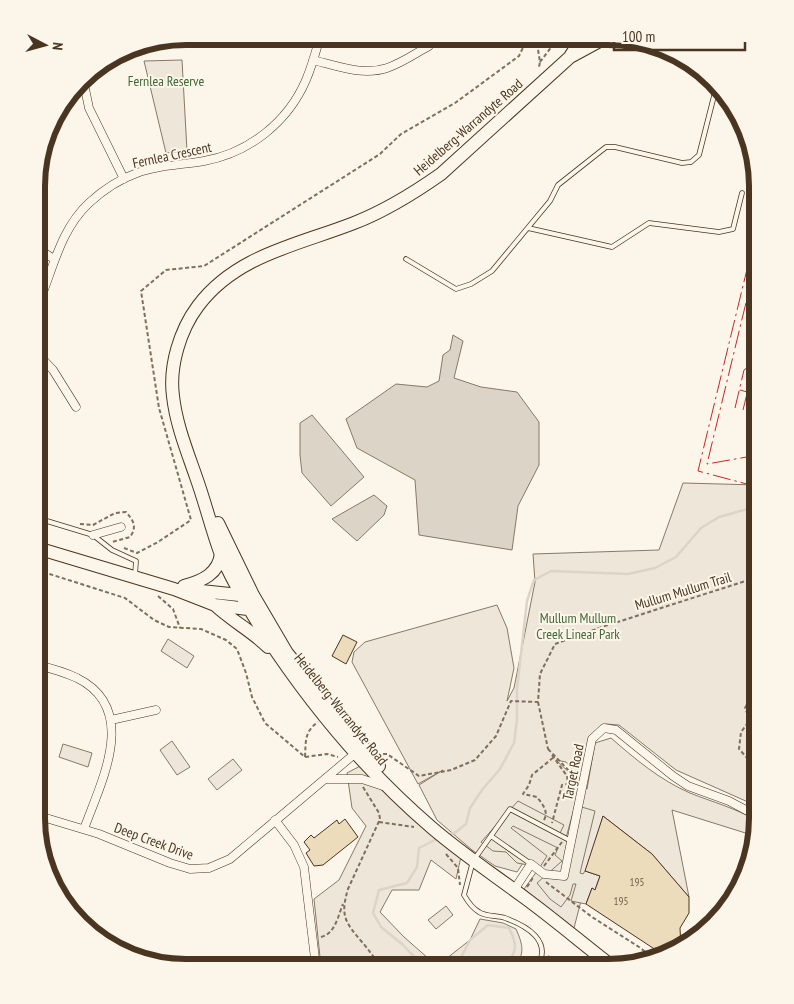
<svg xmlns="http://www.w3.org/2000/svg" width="794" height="1004" font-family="'PT Sans Narrow',sans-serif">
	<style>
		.green { fill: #ede6d9; stroke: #887966 }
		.parking { fill: #ede7d9; stroke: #887966 }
		.water { fill: #dcd4c6; stroke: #887966 }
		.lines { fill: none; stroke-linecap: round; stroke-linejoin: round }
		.stream { stroke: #dcd4c6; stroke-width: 2.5 }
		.building { fill: #ecdcbc; stroke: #4a3520 }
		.lane-casing { stroke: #4a3520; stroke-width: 5.5 }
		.street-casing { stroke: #4a3520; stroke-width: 9 }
		.primary-casing { stroke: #4a3520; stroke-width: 14 }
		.path { stroke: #7f6f5c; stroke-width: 2; stroke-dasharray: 4 2.5; stroke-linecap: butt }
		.lane { stroke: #fbf6e9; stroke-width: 4 }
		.street { stroke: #fbf6e9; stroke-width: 8 }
		.primary { stroke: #fbf6e9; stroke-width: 12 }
		.power { stroke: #c62828; stroke-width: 1; stroke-dasharray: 18 4 2.5 4; stroke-linecap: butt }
		.labels { text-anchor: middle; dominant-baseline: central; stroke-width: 4; stroke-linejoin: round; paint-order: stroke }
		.number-label { font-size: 11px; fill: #725f47 }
		.park-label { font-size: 14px; fill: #436837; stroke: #fbf6e9 }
		.street-label { font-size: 14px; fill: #4a3520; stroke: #fbf6e9 }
		.rim { fill: none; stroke: #4a3520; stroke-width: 6 }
	</style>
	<rect width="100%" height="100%" fill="#fbf6e9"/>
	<path class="green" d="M182 60 187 151 166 153 144 61Z
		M683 483 758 485 757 806 676 770 619 725 606 724 590 737 581 780 566 762 556 760 587 789 595 743 611 738C635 759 660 780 690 793 712 802 736 808 757 821V828L755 836 672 810 689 897 652 854 603 816 574 928 524 889 540 867 527 857 517 872 495 866 472 850 437 820 419 785 443 770 418 784 352 662 354 652 365 642 497 605 507 628 514 668 507 701 514 688 535 582 533 554 659 550Z
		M168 639 194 656 187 668 161 651Z
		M172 741 190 767 177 775 160 750Z
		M63 744 92 753 88 767 59 757Z
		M233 759 242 770 217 790 208 779Z
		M362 765 462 852 456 879 431 860 419 890H392L380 912 404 937 437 966 470 940 480 919 503 923 516 929C523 945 525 953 515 967H321L314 899 339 880 366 826 352 808 347 773Z
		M446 906 453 915 436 929 428 920Z"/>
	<path class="parking" d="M518 801 564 825 560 833 566 838 575 805 595 811 580 873 583 874 585 871 600 876 595 890 592 888 586 904 571 901 576 884H573L570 895 561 907 550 899 537 883 562 861 555 855 558 848 513 826 511 828 547 856 540 867 517 863 506 852 493 851 481 842Z"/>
	<path class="water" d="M453 335 463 341 454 378 481 387 517 392 539 422V465L518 506 512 550 419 535 415 480 357 448 346 419 396 384 427 387 439 381 443 355 450 350Z
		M312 415 364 477 331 506 302 473 300 455V423Z
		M374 495 387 506 384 515 357 541 332 519Z"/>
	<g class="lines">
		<path class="stream" d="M446 836 456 832 466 824 470 808 482 790 500 769 514 743 517 719V689L527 601 534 580 551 571 628 574 655 568 676 557 701 528 719 517 758 506
			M424 967 402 944 381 927 373 913 379 890 407 883 417 867 419 848 439 838
			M440 967 459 961 470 940 488 925 509 928C518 945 517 953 504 967"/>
	</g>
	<path class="building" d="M343 635 357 642 346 664 332 656Z
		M603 816 652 854 689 897V913L680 928 681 948 662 954 586 904 592 888 595 890 600 876 585 871Z
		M345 819 358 837 323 865 314 866 306 853 310 850 304 842 311 835 314 838 337 820 339 824Z"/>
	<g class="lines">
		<g class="lane-casing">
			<path id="lane" d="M528 228 612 247 649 223 719 232 733 229 742 193
				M406 259 456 289 471 284 492 271 550 201 558 185 606 147H615L682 163 691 162 699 155 716 88
				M37 518 93 535 112 550 136 561 135 575
				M491 836 531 864
				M537 967C553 941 527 926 505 918 497 915 486 917 479 912 472 908 468 902 464 895L473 861 510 809 571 841"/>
		</g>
		<g class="street-casing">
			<path id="street" d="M313 60C337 66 363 76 387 68 402 63 416 53 429 46
				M83 79 89 108 124 179
				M37 248 54 259
				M37 307C53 271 59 231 89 203 102 191 120 179 137 173 158 165 182 165 204 161 249 153 288 122 306 80 312 66 316 51 320 37
				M37 353 53 370 76 407
				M93 535 121 527
				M37 665C50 668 64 672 77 678 140 709 101 782 84 829
				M111 720 156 710
				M326 779H362L383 786
				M36 815 99 834 170 863 190 869 209 868 230 859 358 751
				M275 820 294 845 304 867 316 967
				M514 890 531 864 544 874 564 876 592 739 604 728 616 730 673 776 688 786 729 801 757 816"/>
		</g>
		<g class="primary-casing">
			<path id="primary" d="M605 38 570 57 441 174C414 193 385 211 354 223 298 245 236 255 198 306 180 330 169 366 173 396 176 424 187 451 196 477 205 502 211 527 220 552 232 581 249 609 266 636 312 706 367 772 431 827 461 853 493 874 525 898 555 920 583 944 613 967
				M571 55 583 37
				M218 523 253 595 287 653 379 766
				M37 548 174 589 215 605 256 610
				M184 586C202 581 219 574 221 553
				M182 589 249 596
				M215 605C232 621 252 631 268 647"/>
		</g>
		<path class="path" d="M536 37 540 62 539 67
			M540 62 559 37
			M80 524 93 525 115 513 126 512C134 521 137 527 130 537L112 542
			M124 548 137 553 158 542 191 520 159 408 141 291 166 270 204 266 380 154 401 134 455 103 519 56 528 37
			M37 570 125 598 154 620 169 627 201 629 226 640 237 649 246 673 252 697 265 723 305 757 327 754 338 757
			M158 596 173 609 180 628
			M538 702 548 749
			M548 749 576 778
			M383 754H387L419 776 451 770 475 760 496 736 511 701 538 702 540 674 555 644 602 627 758 577
			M552 755 567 776 568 784 562 785 552 823
			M305 757C306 741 304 732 318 722
			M757 769 739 749 741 732 750 720 745 708 757 686
			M363 787 379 813 380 819 348 889C340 916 345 922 362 942 369 950 375 959 381 967
			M544 820C549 811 542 804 537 797L523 794 529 785 532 775 554 757
			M379 822 414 827
			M446 854 458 868 460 885
			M544 866 562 842
			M546 882 592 917 639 947 652 957
			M527 887 534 876
			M321 937C335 934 338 916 343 904
			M548 956 567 967"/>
		<use href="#lane" class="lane"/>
		<use href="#street" class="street"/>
		<use href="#primary" class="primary"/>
		<path class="power" d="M758 337 754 314 758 298
			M740 390 758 395
			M735 408 744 370 758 360
			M743 410 752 373 758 368
			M758 455 707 464 758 253
			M758 487 698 471 758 224"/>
	</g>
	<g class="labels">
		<g class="number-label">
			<text x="637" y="882">195</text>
			<text x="621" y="901">195</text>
		</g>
		<g class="park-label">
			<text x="166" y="81">Fernlea Reserve</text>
			<text x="578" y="618">Mullum Mullum<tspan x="578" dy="16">Creek Linear Park</tspan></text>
		</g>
		<g class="street-label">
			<text transform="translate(468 127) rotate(-41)">Heidelberg-Warrandyte Road</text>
			<text transform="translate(172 155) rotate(-12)">Fernlea Crescent</text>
			<text transform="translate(683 591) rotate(-17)">Mullum Mullum Trail</text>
			<text transform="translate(341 709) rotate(51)">Heidelberg-Warrandyte Road</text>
			<text transform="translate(573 772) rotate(-78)">Target Road</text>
			<text transform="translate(154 841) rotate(20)">Deep Creek Drive</text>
		</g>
	</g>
	<path d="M0 0H794V1004H0ZM186 45H608A141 141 0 0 1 749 186V818A141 141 0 0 1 608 959H186A141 141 0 0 1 45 818V186A141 141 0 0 1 186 45Z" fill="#fbf6e9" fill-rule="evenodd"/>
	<path class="rim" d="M186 45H608A141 141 0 0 1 749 186V818A141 141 0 0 1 608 959H186A141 141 0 0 1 45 818V186A141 141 0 0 1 186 45Z"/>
	<g transform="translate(45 45) rotate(96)" stroke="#fbf6e9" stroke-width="4" paint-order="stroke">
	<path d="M0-4L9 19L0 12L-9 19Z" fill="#4a3520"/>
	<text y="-8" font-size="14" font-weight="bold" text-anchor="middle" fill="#4a3520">N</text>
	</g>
	<path d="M614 42v8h131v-8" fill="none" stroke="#4a3520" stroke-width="2.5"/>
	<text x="622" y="42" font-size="15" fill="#4a3520" stroke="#fbf6e9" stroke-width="4" paint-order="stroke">100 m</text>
</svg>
